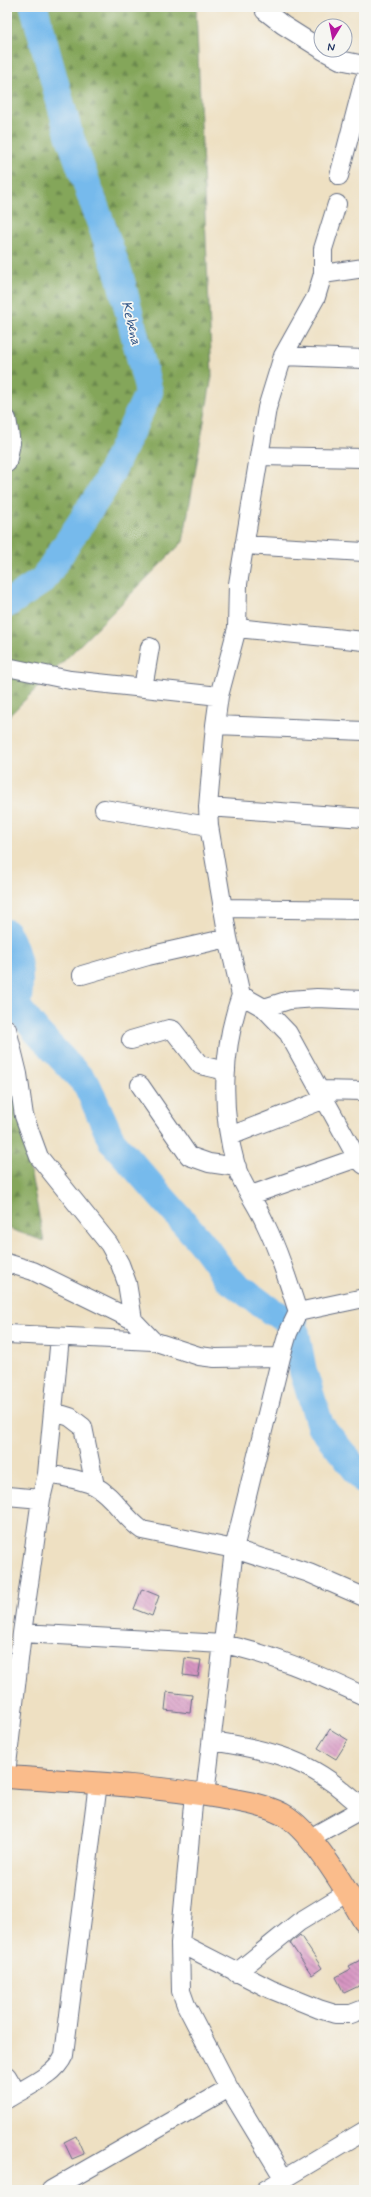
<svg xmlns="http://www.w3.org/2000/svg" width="371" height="2197" font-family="Mynerve,sans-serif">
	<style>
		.forest { fill: url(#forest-firs); stroke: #506a5c }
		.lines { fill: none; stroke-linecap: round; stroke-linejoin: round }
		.river { stroke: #76baec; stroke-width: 28 }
		.building { fill: url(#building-back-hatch) }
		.minor-casing { stroke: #656d81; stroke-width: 20 }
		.major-casing { stroke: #656d81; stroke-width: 24 }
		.minor { stroke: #fff; stroke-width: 18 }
		.major { stroke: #fabc8b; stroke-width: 22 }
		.labels { text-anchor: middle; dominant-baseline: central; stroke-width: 3.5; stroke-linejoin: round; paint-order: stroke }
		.water-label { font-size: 14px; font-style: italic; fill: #365989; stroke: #f6f6f2 }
	</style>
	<defs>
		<pattern id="forest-firs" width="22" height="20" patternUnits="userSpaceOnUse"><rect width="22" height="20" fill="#84a65a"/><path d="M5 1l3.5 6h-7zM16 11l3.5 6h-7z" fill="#6b884e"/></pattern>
		<pattern id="building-back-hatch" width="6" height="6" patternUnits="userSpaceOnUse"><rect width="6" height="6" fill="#d796c2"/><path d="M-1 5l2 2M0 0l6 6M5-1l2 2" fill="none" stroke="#ae7ba1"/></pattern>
	</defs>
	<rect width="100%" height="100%" fill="#f6f6f2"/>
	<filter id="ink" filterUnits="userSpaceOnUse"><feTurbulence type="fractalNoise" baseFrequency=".025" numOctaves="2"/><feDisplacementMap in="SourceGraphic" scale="8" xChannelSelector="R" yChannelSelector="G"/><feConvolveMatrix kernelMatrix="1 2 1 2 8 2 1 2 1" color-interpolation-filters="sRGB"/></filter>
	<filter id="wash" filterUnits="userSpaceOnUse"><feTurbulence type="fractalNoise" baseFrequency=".012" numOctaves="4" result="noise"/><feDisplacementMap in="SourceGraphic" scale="16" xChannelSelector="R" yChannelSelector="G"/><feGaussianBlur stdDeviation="0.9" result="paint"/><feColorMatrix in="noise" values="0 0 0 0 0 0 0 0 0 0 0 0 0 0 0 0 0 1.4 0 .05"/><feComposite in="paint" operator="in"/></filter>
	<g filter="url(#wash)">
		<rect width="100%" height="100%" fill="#eee0c2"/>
		<path class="forest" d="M7 7H196L212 376 183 542 7 718Z
			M7 1053 44 1241 7 1228Z"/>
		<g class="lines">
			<path class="river" d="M7 604 43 580 103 489 149 392 120 277 69 134 34 7
				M7 933C20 958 21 979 17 1007L37 1032 87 1085 112 1141 201 1242 228 1279 271 1311 294 1323 303 1371 320 1425 364 1480"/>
		</g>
		<g id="blocks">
			<path class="building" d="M142 1589 159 1596 152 1616 134 1609Z
				M185 1658 201 1660 198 1677 183 1675Z
				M167 1692 192 1695 190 1713 165 1710Z
				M330 1729 348 1740 336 1759 318 1748Z
				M300 1935 322 1968 312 1975 290 1943Z
				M364 1958V1990L361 1985 344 1993 336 1977 351 1969 349 1966Z
				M76 2136 84 2154 72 2159 64 2142Z"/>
		</g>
	</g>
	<g filter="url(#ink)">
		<use href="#blocks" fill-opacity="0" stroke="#656d81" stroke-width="1"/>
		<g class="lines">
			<g class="minor-casing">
				<path id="minor" d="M266 7 265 11 283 25 321 49
					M322 50 340 60 364 65
					M339 176 364 80
					M364 268 323 274 316 297 283 356 267 408 238 584 237 628 219 696 215 725 208 807 209 826 228 938 241 995 264 1008 288 1033 357 1158 364 1165
					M323 274V249L337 204
					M283 356 364 359
					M7 419 11 443 7 463
					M260 456 364 458
					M244 545 364 552
					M237 628 364 641
					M7 667 70 680 219 696
					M143 688 150 647
					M215 725 364 731
					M208 807 364 818
					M104 809 209 826
					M222 908 364 910
					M82 975 148 956 228 938
					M241 995C222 1049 220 1111 236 1166 242 1186 257 1204 265 1223 279 1252 288 1281 298 1312L364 1298
					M264 1008 289 1000 317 998 364 1000
					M7 1029 18 1074 24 1116 39 1157 109 1244 120 1264 127 1283 133 1320
					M131 1040 169 1029 173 1030 200 1065 226 1071
					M140 1085 189 1156 209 1163 237 1167
					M320 1090 364 1091
					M230 1136 325 1099
					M251 1195 357 1158
					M7 1263 33 1271 133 1320 153 1341 199 1356 215 1358 281 1357
					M7 1334 153 1341
					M54 1412 70 1417 83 1427 95 1486
					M47 1474C62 1477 81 1479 95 1486 114 1496 124 1518 142 1530L234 1549 281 1357 288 1333 298 1312
					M7 1496 41 1499
					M22 1633 223 1644C273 1654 318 1675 364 1696
					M212 1741C263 1749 303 1757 343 1791 350 1797 358 1803 364 1810
					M7 1765 22 1633 41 1499 47 1474 60 1337
					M194 1794 180 1943 181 1991 186 2005 229 2088
					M205 1795 234 1549 309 1573 364 1597
					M310 1838 364 1808
					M180 1943 270 1989 319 2009 335 2014H351L364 2009
					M236 1973 299 1922 348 1892
					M7 2076 17 2093
					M7 2099C26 2087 55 2076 64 2055L98 1783
					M51 2190 229 2088 284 2179
					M265 2190 364 2131"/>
			</g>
			<g class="major-casing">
				<path id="major" d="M7 1777C77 1782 148 1785 218 1797 239 1801 262 1804 282 1814 312 1830 347 1891 364 1921"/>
			</g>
			<use href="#minor" class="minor"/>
			<use href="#major" class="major"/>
		</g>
	</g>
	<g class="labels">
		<g class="water-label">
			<text transform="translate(131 323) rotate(76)">Kebena</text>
		</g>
	</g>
	<rect width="371" height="2197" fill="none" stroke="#f6f6f2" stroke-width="24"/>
	<g transform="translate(333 38) rotate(190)"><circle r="19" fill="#f6f6f2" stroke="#9ea6b7"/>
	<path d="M0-3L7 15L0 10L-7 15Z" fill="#b5179e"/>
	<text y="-6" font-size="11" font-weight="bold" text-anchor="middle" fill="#1b2f5e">N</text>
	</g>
</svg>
